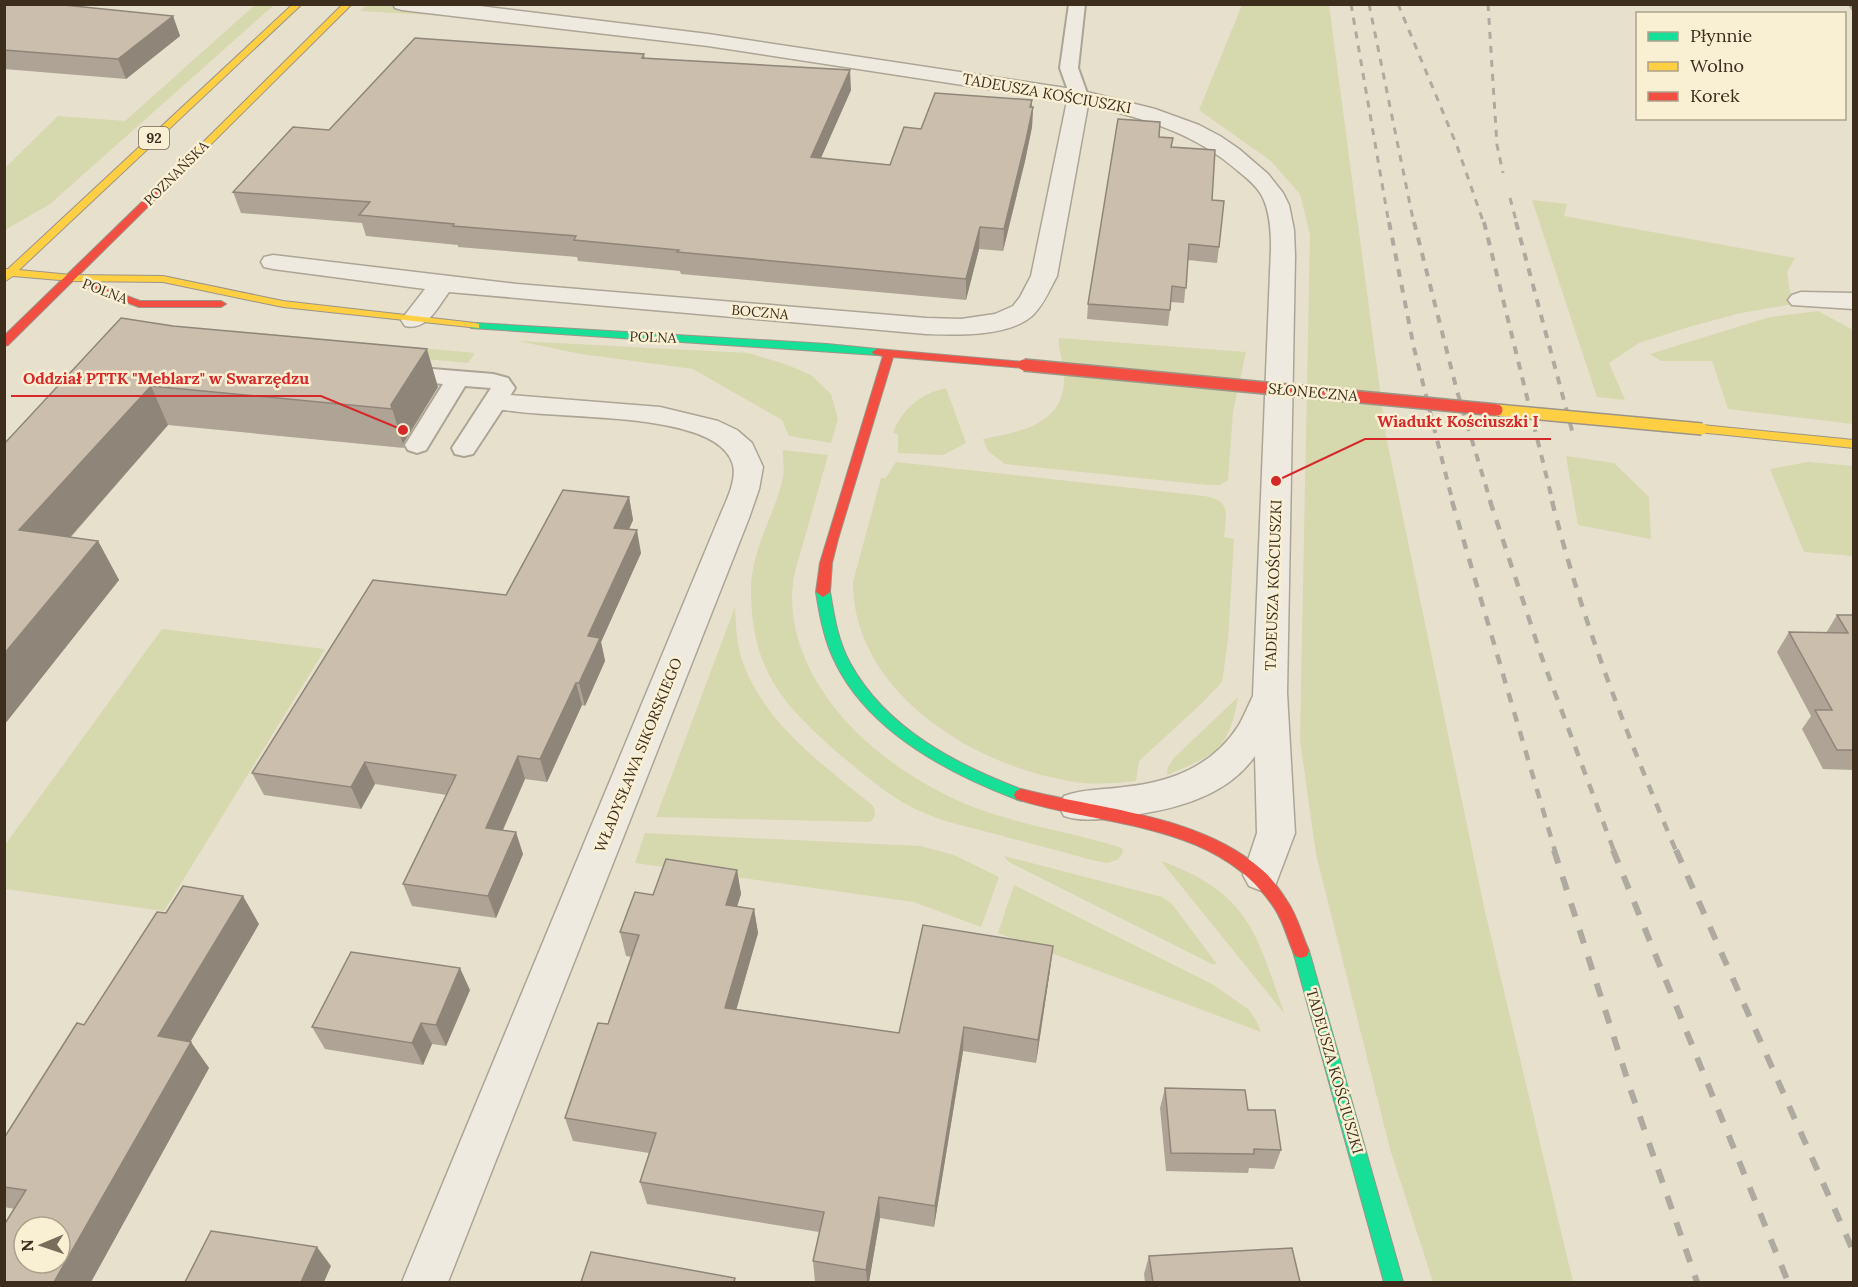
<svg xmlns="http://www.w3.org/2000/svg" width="1858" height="1287" font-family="Lora,serif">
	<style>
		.green { fill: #d6d8ae }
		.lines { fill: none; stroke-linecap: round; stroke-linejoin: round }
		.lane-casing { stroke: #aca596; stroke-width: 4 }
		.street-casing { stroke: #aca596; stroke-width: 3 }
		.fast-casing { stroke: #9c9486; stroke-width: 2 }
		.slow-casing { stroke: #9c9486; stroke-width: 2 }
		.jam-casing { stroke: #9c9486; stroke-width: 2 }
		.lane { fill: #efeae0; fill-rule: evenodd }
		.street { fill: #efeae0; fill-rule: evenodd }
		.fast { fill: #16e098; fill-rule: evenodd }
		.slow { fill: #ffcf43; fill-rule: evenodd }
		.jam { fill: #f24e42; fill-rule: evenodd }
		.rail-far3 { stroke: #afaaa0; stroke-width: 3; stroke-dasharray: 7 7; stroke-linecap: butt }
		.rail-far2 { stroke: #afaaa0; stroke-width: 4; stroke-dasharray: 8 8; stroke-linecap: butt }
		.rail-far1 { stroke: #afaaa0; stroke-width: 4.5; stroke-dasharray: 10 10; stroke-linecap: butt }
		.rail { stroke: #afaaa0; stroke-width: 6; stroke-dasharray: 14 14; stroke-linecap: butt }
		.slow-bridge-casing { stroke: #9c9486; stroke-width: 14; stroke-linecap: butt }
		.jam-bridge-casing { stroke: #9c9486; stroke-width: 14; stroke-linecap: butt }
		.slow-bridge { stroke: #ffcf43; stroke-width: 11 }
		.jam-bridge { stroke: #f24e42; stroke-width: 11 }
		.wall { fill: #afa395 }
		.shaded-wall { fill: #8f8579 }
		.building { fill: #ccbead; stroke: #8f8579; stroke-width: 1.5; fill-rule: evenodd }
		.labels { text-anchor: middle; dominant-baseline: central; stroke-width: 5; stroke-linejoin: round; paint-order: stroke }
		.shield { fill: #f9efd3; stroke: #756754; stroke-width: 1.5 }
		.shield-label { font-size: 14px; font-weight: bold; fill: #3d2d1d }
		.far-street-label { font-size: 14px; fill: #3d2d1d; stroke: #f9efd3 }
		.street-label { font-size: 15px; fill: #3d2d1d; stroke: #f9efd3 }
		.leader { fill: none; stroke: #d62828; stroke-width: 2 }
		.callout-dot { fill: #d62828; stroke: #f9efd3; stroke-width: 2 }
		.callout-label { font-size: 16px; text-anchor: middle; font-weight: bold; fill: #d62828; stroke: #f9efd3; stroke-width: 5; stroke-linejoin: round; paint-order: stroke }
	</style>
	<rect width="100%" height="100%" fill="#e7e0cd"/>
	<path class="green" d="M255 5H274L50 204 5 230V168L58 116 125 121Z
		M367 5H494L482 18 360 11Z
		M1242 5H1329L1386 436 1484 907 1573 1282H1433L1390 1149 1316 854 1300 740 1310 234 1300 194 1271 161 1199 110Z
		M1532 200 1567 204 1564 216 1795 258 1787 272 1790 293 1805 302 1741 313 1692 326 1639 343 1609 363 1625 400 1597 397Z
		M1818 311 1853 330V424L1728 409 1712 361H1661L1650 354 1770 317Z
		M228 330 475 353 468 363 219 339Z
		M1059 338 1246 352 1233 412 1228 480 1220 485H1208L1005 464 988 451 983 439C1021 432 1067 424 1064 374 1064 360 1058 354 1059 338Z
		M518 341 748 353 785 364 811 375 831 394 838 419 831 443 789 436 782 420 693 369 581 354Z
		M946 388 966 443 943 455 898 453V434L893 433C902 409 920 394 946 388Z
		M783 450 828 455C821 480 814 505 807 530 801 552 792 574 792 597 793 701 899 783 990 813 1033 827 1079 834 1122 848L1123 853 1117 860 1107 863 1092 860C1059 851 1025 842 991 833 968 827 944 822 922 812 892 799 868 778 844 758 785 707 751 672 751 590 751 548 775 516 783 477 785 468 782 459 783 450Z
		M1566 456 1614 463 1649 497 1651 539 1578 525Z
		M896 462 1204 496C1232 500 1226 515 1224 537L1234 539 1228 640 1222 682 1201 704 1139 761 1136 781C1116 783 1096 785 1076 782 977 768 853 694 853 582L881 478H886Z
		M1808 462 1853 466V556L1804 552 1770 469Z
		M735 607C736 622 736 638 740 653 759 720 821 763 872 805 876 811 876 818 870 822L656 817Z
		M162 629 325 649 164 911 5 889V845Z
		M1238 697C1229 750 1215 755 1167 775L1168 767 1174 758Z
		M645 833 920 846 954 855 999 877 981 927 914 902 635 863Z
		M1004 856 1162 897 1172 904 1217 964H1212L1009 862Z
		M1161 861C1249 893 1256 932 1284 1013Z
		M1014 885 1212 984 1248 1009 1256 1020 1261 1032 998 933Z"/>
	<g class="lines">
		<g class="lane-casing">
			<path id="lane" d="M1069 4H1085L1078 68 1088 96 1085 100H1073L1070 96 1060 68Z
				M396 366 493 374 508 378 515 388 510 396 518 398 522 403 518 408 502 410 473 454 464 456 455 454 452 448 491 388 465 386 426 450 417 453 408 450 405 445 443 384 388 378 384 373 388 368Z"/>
		</g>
		<g class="street-casing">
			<path id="street" d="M393 4H463L708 34 1079 90 1155 109 1199 125 1220 136 1239 149 1268 174 1283 193 1289 205 1294 230 1295 256 1287 693 1295 833 1275 886 1262 891 1249 886 1243 875 1257 833 1255 756C1225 799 1168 811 1119 817 1100 819 1082 822 1064 816L1059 806 1064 796C1083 789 1104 790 1124 787 1171 782 1212 767 1239 725 1244 716 1248 706 1253 696L1271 248C1271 231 1270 213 1263 198 1258 187 1247 178 1238 171 1195 133 1143 118 1088 105L1057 276C1050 289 1043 306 1032 316 1008 337 956 335 926 334L449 292C437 308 427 331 405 326L401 320 425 289 273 269 264 267 261 262 264 257 273 255 517 284 926 318 961 319 995 314 1013 306 1020 297 1031 276 1067 101 708 46 402 10 395 8Z
				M1801 292 1854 293V309L1792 305 1788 300 1792 295Z
				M510 395 660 407 718 421 737 430 752 443 763 467 759 489 749 518 448 1282H402L719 518C725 503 737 481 733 465 719 408 548 421 500 409L496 403 500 397Z"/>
		</g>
		<g class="fast-casing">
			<path id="fast" d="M475 323 827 344 877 349 882 352 877 355 471 328V324Z
				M823 587 830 592C834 617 838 641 850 663 886 729 958 766 1026 791L1028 795 1026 799 1021 801 1016 799C937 769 844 718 823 628 820 617 818 604 816 592Z
				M1301 944 1307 946 1309 951 1403 1282H1384L1293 951 1295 946Z"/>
		</g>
		<g class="slow-casing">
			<path id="slow" d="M293 4H302L19 270 71 275 163 276 283 301 475 323 479 324V328L283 307 163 282 71 281 13 276 4 282V269H8Z
				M343 4H352L185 170H179V166Z
				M1702 425 1854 440V448L1698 432 1696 429 1698 426Z"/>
		</g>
		<g class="jam-casing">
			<path id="jam" d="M179 166 187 168 8 345 4 346V336Z
				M93 283 140 301H221L226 304 221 307H139L89 288V284Z
				M877 349 1024 362 1030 365 1024 368 893 357 838 539 832 563 830 592 823 597 816 592 820 563 883 356 873 354 872 352Z
				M1021 789C1098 809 1200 815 1261 869 1271 877 1280 890 1287 901 1297 915 1302 935 1309 951L1307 956 1301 958 1295 956C1288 941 1284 923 1275 909 1218 821 1105 828 1016 799L1014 795 1016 791Z"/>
		</g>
		<use href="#lane" class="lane"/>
		<use href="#street" class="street"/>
		<use href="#fast" class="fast"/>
		<use href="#slow" class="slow"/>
		<use href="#jam" class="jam"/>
		<path class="rail-far3" d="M1351 4 1389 224
			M1369 4 1414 224
			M1398 4 1457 146 1484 224
			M1488 4 1497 145 1503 173
			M1849 4 1854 11
			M1510 198 1517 224"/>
		<path class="rail-far2" d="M1389 222 1414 348 1453 503
			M1414 222 1457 391 1491 503
			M1484 222 1553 503
			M1516 222 1574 438"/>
		<path class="rail-far1" d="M1452 501 1555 851
			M1490 501 1542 658 1614 851
			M1552 501C1582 622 1628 737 1676 851"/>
		<path class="rail" d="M1554 850 1631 1091 1697 1282
			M1613 850 1788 1282
			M1676 850 1854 1253"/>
		<g class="slow-bridge-casing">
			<path id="slow-bridge" d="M1497 410 1702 429"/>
		</g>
		<g class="jam-bridge-casing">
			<path id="jam-bridge" d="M1024 365 1497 410"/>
		</g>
		<use href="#slow-bridge" class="slow-bridge"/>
		<use href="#jam-bridge" class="jam-bridge"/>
	</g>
	<path class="wall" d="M4 4 173 16 180 36 126 79 4 69Z
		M644 54 645 58 851 90 821 158 890 165 921 129 1032 100 1031 107H1033L1032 127 1025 161 1003 251 979 249 966 300 681 274 680 271 578 261 577 257 458 247V245L366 236 362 223 241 213 233 192 329 130Z
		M1159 137 1171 147 1212 200 1219 247 1217 263 1188 260 1184 303 1171 302 1168 326 1087 319 1088 304Z
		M121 318 438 387 403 444 404 448 168 425 71 537 98 541 119 580 4 725Z
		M629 497 633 520 629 530 641 553 601 642 605 661 585 706 582 705 547 782 525 779 503 830 523 854 496 918 412 906 403 884 447 795 375 784 361 809 264 795 252 773 506 595Z
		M1837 615H1854V770L1823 769 1802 729 1811 716 1777 652 1789 632 1826 633Z
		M737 870 741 894 737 906 754 909 758 933 736 1009 899 1033 1050 970 1036 1063 963 1051 934 1227 880 1218 869 1282H815L813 1261 819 1232 647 1204 640 1182 649 1153 573 1141 565 1118 608 1024 632 957 626 956 620 932 653 895Z
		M259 924 190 1042 209 1068 91 1282H4L15 1209 4 1207V1138L84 1025Z
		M470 990 446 1046 432 1044 423 1065 325 1049 312 1027Z
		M1165 1088 1248 1110 1281 1150 1274 1169 1249 1168 1248 1173 1166 1171 1160 1108Z
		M1149 1256 1300 1282H1145L1144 1274Z"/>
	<path class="shaded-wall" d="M173 16 180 36 126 79 118 59Z
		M850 70 851 90 812 178 811 157Z
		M1032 100 1031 117 1033 107 1032 127 1025 161 1003 251 1004 229Z
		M980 227 979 249 966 300V279Z
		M427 349 438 387 403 444 404 448 391 405Z
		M151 386 168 425 42 569 19 530Z
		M629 497 633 520 618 551 614 528Z
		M637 530 641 553 601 642 605 661 585 706 579 683 588 636Z
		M98 541 119 580 4 725V654Z
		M576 683 582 705 547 782 540 759Z
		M518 756 525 779 494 850 486 828Z
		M365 762 375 784 361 809 351 787Z
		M516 832 523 854 496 918 488 896Z
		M737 870 741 894 730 929 726 905Z
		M243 896 259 924 178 1063 158 1036Z
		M754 909 758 933 730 1032 725 1008Z
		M1053 946 1050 970 1036 1063 1038 1040Z
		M460 968 470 990 446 1046 436 1025Z
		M421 1023 432 1044 423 1065 412 1043Z
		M964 1027 963 1051 934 1227 935 1206Z
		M191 1042 209 1068 91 1282H54Z
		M879 1197 880 1218 869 1282H867L866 1270Z
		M317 1247 331 1266 324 1282H301Z"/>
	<path class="building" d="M4 4H54L173 16 118 59 4 50Z
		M415 38 644 54 642 58 850 70 811 157 890 165 904 127 921 129 935 93 1032 100 1030 107H1033L1026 140 1004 229 980 227 966 279 677 252 679 250 574 240 576 236 453 226 454 224 359 215 370 202 233 192 293 127 329 130Z
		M1118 119 1160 122 1159 137 1173 138 1171 147 1215 150 1212 200 1224 201 1219 247 1189 244 1186 288 1172 286 1170 310 1088 304Z
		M121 318 173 326 427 349 391 405 392 409 151 386 19 530 98 541 4 654V444Z
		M563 490 629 497 614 528 637 530 588 636 600 638 579 683H576L540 759 518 756 486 828 516 832 488 896 403 884 456 775 365 762 351 787 252 773 373 580 506 595Z
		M1837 615H1854V750H1837L1815 710H1832L1789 632 1848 633Z
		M666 859 737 870 726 905 754 909 725 1008 899 1033 923 925 1053 946 1038 1040 964 1027 935 1206 879 1197 866 1270 813 1261 824 1212 640 1182 656 1133 565 1118 598 1023 608 1024 639 935 620 932 635 892 653 895Z
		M183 886 243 896 158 1036 191 1042 54 1282H4V1225L26 1190 4 1187V1138L77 1023 84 1025 157 912 166 913ZM24 1227H60V1263H24Z
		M351 952 460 968 436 1025 421 1023 412 1043 312 1027Z
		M1165 1088 1245 1090 1248 1110H1275L1281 1150 1254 1149V1154L1171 1153Z
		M211 1231 317 1247 301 1282H185Z
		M1292 1248 1300 1282H1153L1149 1256Z
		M591 1252 735 1278 734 1282H581Z"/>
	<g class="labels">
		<rect class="shield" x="139" y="127" width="30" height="22" rx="4.5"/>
		<g class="shield-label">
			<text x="154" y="138">92</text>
		</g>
		<g class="far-street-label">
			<text transform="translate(176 173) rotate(-45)">POZNAŃSKA</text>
			<text transform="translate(105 291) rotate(21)">POLNA</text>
			<text transform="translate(760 312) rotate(5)">BOCZNA</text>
			<text transform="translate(653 337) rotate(2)">POLNA</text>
		</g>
		<g class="street-label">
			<text transform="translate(1047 93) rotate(10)">TADEUSZA KOŚCIUSZKI</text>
			<text transform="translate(1313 392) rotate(5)">SŁONECZNA</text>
			<text transform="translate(1273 585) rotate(-88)">TADEUSZA KOŚCIUSZKI</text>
			<text transform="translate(638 755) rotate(-68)">WŁADYSŁAWA SIKORSKIEGO</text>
			<text transform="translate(1335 1071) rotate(74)">TADEUSZA KOŚCIUSZKI</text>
		</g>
	</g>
	<path class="leader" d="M403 430L321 396H11M1276 481L1365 439H1551"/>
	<g class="callout-dot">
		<circle cx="403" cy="430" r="6"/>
		<circle cx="1276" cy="481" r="6"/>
	</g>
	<g class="callout-label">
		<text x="166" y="384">Oddział PTTK "Meblarz" w Swarzędzu</text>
		<text x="1458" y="427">Wiadukt Kościuszki I</text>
	</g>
	<rect width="1858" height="1287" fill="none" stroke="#3d2d1d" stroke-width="12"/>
	<rect x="1636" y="12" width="210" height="108" fill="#f9efd3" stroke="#aea18a" stroke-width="1.5"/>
	<rect x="1648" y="32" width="30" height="9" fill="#16e098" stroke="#aea18a" stroke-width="1.5"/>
	<text x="1690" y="42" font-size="18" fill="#3d2d1d">Płynnie</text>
	<rect x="1648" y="62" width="30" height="9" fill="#ffcf43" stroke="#aea18a" stroke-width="1.5"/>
	<text x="1690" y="72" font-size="18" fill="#3d2d1d">Wolno</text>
	<rect x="1648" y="92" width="30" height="9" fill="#f24e42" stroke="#aea18a" stroke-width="1.5"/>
	<text x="1690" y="102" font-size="18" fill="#3d2d1d">Korek</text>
	<g transform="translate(42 1245) rotate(268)"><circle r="28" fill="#f9efd3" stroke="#aea18a" stroke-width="1.5"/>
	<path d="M0-4.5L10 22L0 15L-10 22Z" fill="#786c5b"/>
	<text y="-9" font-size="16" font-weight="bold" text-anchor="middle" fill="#3d2d1d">N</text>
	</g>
</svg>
